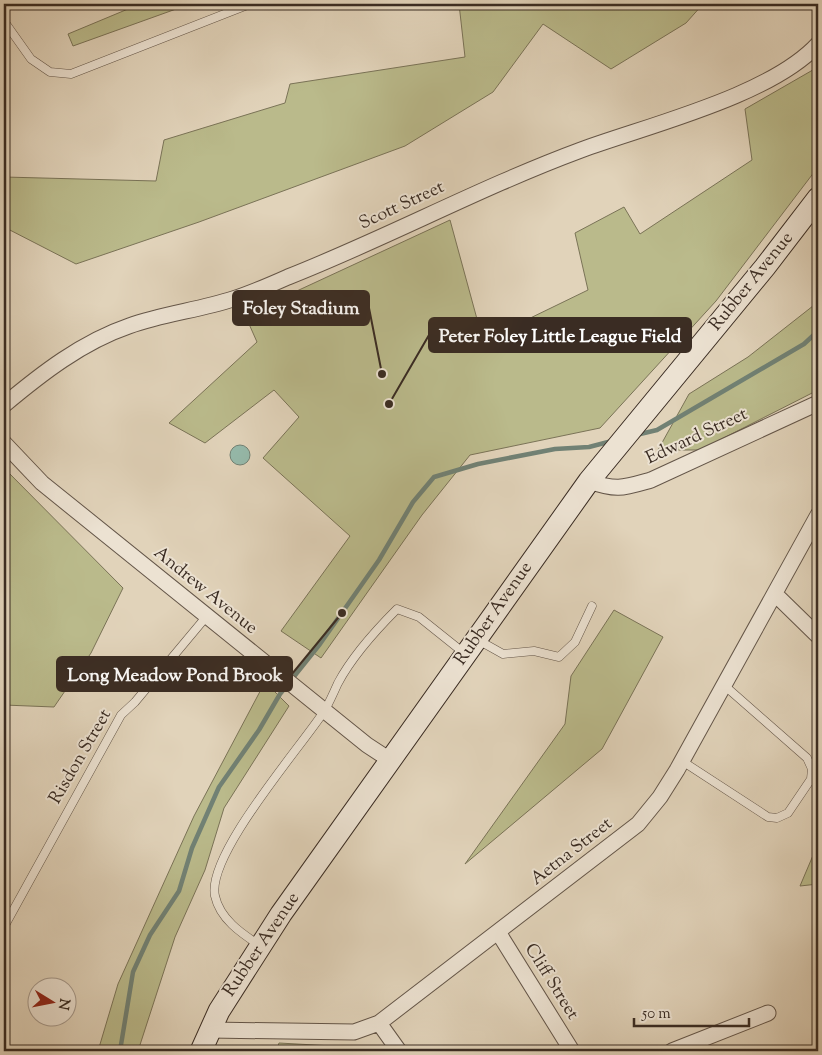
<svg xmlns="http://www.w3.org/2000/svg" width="822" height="1055" font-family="'Sorts Mill Goudy',serif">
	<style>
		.green { fill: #baba8b; stroke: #7a7357 }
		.water { fill: #95b9aa; stroke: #718174 }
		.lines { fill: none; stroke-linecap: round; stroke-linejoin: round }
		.stream { stroke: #718174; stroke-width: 4.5 }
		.lane-casing { stroke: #645649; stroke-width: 9 }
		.street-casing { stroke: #645649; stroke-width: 17 }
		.secondary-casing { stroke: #3a2c23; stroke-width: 23 }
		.lane { stroke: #ece2d2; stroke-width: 8 }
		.street { stroke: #ece2d2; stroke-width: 15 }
		.secondary { stroke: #ece2d2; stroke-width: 21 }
		.labels { text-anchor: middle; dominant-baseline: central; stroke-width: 4; stroke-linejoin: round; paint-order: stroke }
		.street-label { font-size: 18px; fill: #3a2c23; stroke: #ece2d2 }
		.leader { fill: none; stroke: #3a2c23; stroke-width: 2 }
		.callout-dot { fill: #3a2c23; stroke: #ece2d2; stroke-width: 2 }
		.callout { fill: #3a2c23; stroke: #3a2c23; stroke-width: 2 }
		.callout-label { font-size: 19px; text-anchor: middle; font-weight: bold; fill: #fff }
	</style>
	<rect width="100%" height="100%" fill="#e1d3ba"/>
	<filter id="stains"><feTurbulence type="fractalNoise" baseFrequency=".004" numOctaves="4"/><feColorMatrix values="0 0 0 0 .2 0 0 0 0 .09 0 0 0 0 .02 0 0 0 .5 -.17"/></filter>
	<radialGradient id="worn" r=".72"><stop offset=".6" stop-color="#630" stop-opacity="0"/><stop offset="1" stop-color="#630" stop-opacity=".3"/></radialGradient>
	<path class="green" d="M140 4H190L73 46 68 34Z
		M459 4H703L686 23 611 69 543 24 493 92 405 146 199 222 76 264 4 227V177L156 181 164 140 285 103 290 84 465 57Z
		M818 67V167L716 301 600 428 470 455 422 515 321 658 281 631 350 536 263 458 299 417 274 390 205 443 169 423 257 342 245 315 450 220 483 341 588 290 575 233 624 207 640 234 752 160 745 109Z
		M818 302V390L700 450H658L689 394 748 357Z
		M4 468 123 588 91 653 54 707 4 705Z
		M614 610 663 637 602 749 465 864 565 724 571 676Z
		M265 682 289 706 224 808 205 870 175 937 138 1051H98L118 984 194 816Z
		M818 844V884L800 886 817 846Z
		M279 1043 351 1047V1051H276Z"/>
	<path class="water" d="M230 455a10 10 0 1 1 20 0a10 10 0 1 1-20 0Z"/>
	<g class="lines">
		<path class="stream" d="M636 435 657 430 804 344 818 331
			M120 1051 133 972 150 935 179 891 192 848 219 787 259 730 280 694 320 644 379 560 413 502 434 477 478 464 555 449 589 447 612 441"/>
		<g class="lane-casing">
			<path id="lane" d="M4 21 31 59 50 72 71 74 250 4
				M478 640 503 654 534 651 559 657 575 642 592 606
				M682 761 768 817 777 818 788 813 811 779 812 769 807 758 725 686
				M4 927 121 715 135 702 206 617
				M259 945C241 933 220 919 215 896 206 855 301 747 325 710 330 701 334 692 338 683 353 655 375 631 397 609L419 617 464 653"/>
		</g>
		<g class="street-casing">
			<path id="street" d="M4 405C41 374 82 342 129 326 162 314 199 310 233 299 252 293 270 285 288 277 387 238 481 187 581 150 649 125 770 96 818 44
				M4 443 42 483 367 745 390 760
				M589 481C617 491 623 488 651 480L818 403
				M775 594 818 636
				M498 932 572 1051
				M379 1023 399 1051
				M210 1030 354 1032 379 1023 638 824 660 797 677 770 818 515
				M672 1051 768 1013"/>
		</g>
		<g class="secondary-casing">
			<path id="secondary" d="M201 1051 219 1011 281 914 589 481 765 267 818 198"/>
		</g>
		<use href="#lane" class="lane"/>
		<use href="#street" class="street"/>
		<use href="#secondary" class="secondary"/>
	</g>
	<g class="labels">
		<g class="street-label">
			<text transform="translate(402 206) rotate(-25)">Scott Street</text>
			<text transform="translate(752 282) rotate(-51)">Rubber Avenue</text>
			<text transform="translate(697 437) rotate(-25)">Edward Street</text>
			<text transform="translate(205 591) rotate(39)">Andrew Avenue</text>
			<text transform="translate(494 614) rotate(-55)">Rubber Avenue</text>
			<text transform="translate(81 757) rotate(-60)">Risdon Street</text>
			<text transform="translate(572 852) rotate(-38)">Aetna Street</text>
			<text transform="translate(262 945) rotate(-56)">Rubber Avenue</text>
			<text transform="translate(551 982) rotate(58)">Cliff Street</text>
		</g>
	</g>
	<path class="leader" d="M382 374L369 308M389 404L429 335M342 613L292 674"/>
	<g class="callout-dot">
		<circle cx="382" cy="374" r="5"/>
		<circle cx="389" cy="404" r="5"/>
		<circle cx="342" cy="613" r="5"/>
	</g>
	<g class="callout">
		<rect x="233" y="291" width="136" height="34" rx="5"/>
		<rect x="429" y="318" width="262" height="34" rx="5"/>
		<rect x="57" y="657" width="235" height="34" rx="5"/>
	</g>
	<g class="callout-label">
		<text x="301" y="314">Foley Stadium</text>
		<text x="560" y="342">Peter Foley Little League Field</text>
		<text x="175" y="681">Long Meadow Pond Brook</text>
	</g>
	<rect width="822" height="1055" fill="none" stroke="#e1d3ba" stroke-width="20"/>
	<rect x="5" y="5" width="812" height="1045" fill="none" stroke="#3a2c23" stroke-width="2.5"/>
	<rect x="10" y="10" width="802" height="1035" fill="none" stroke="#3a2c23"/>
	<g transform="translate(52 1002) rotate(100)"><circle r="24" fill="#ece2d2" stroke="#a5998c"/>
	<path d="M0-4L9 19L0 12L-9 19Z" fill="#8f2418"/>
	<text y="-8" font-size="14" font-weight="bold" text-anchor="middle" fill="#3a2c23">N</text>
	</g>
	<path d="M634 1018v8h115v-8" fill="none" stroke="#3a2c23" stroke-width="2.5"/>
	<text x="642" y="1018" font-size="15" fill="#3a2c23" stroke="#ece2d2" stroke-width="4" paint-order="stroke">50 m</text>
	<rect width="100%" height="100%" filter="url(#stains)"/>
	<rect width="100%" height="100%" fill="url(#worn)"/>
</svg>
